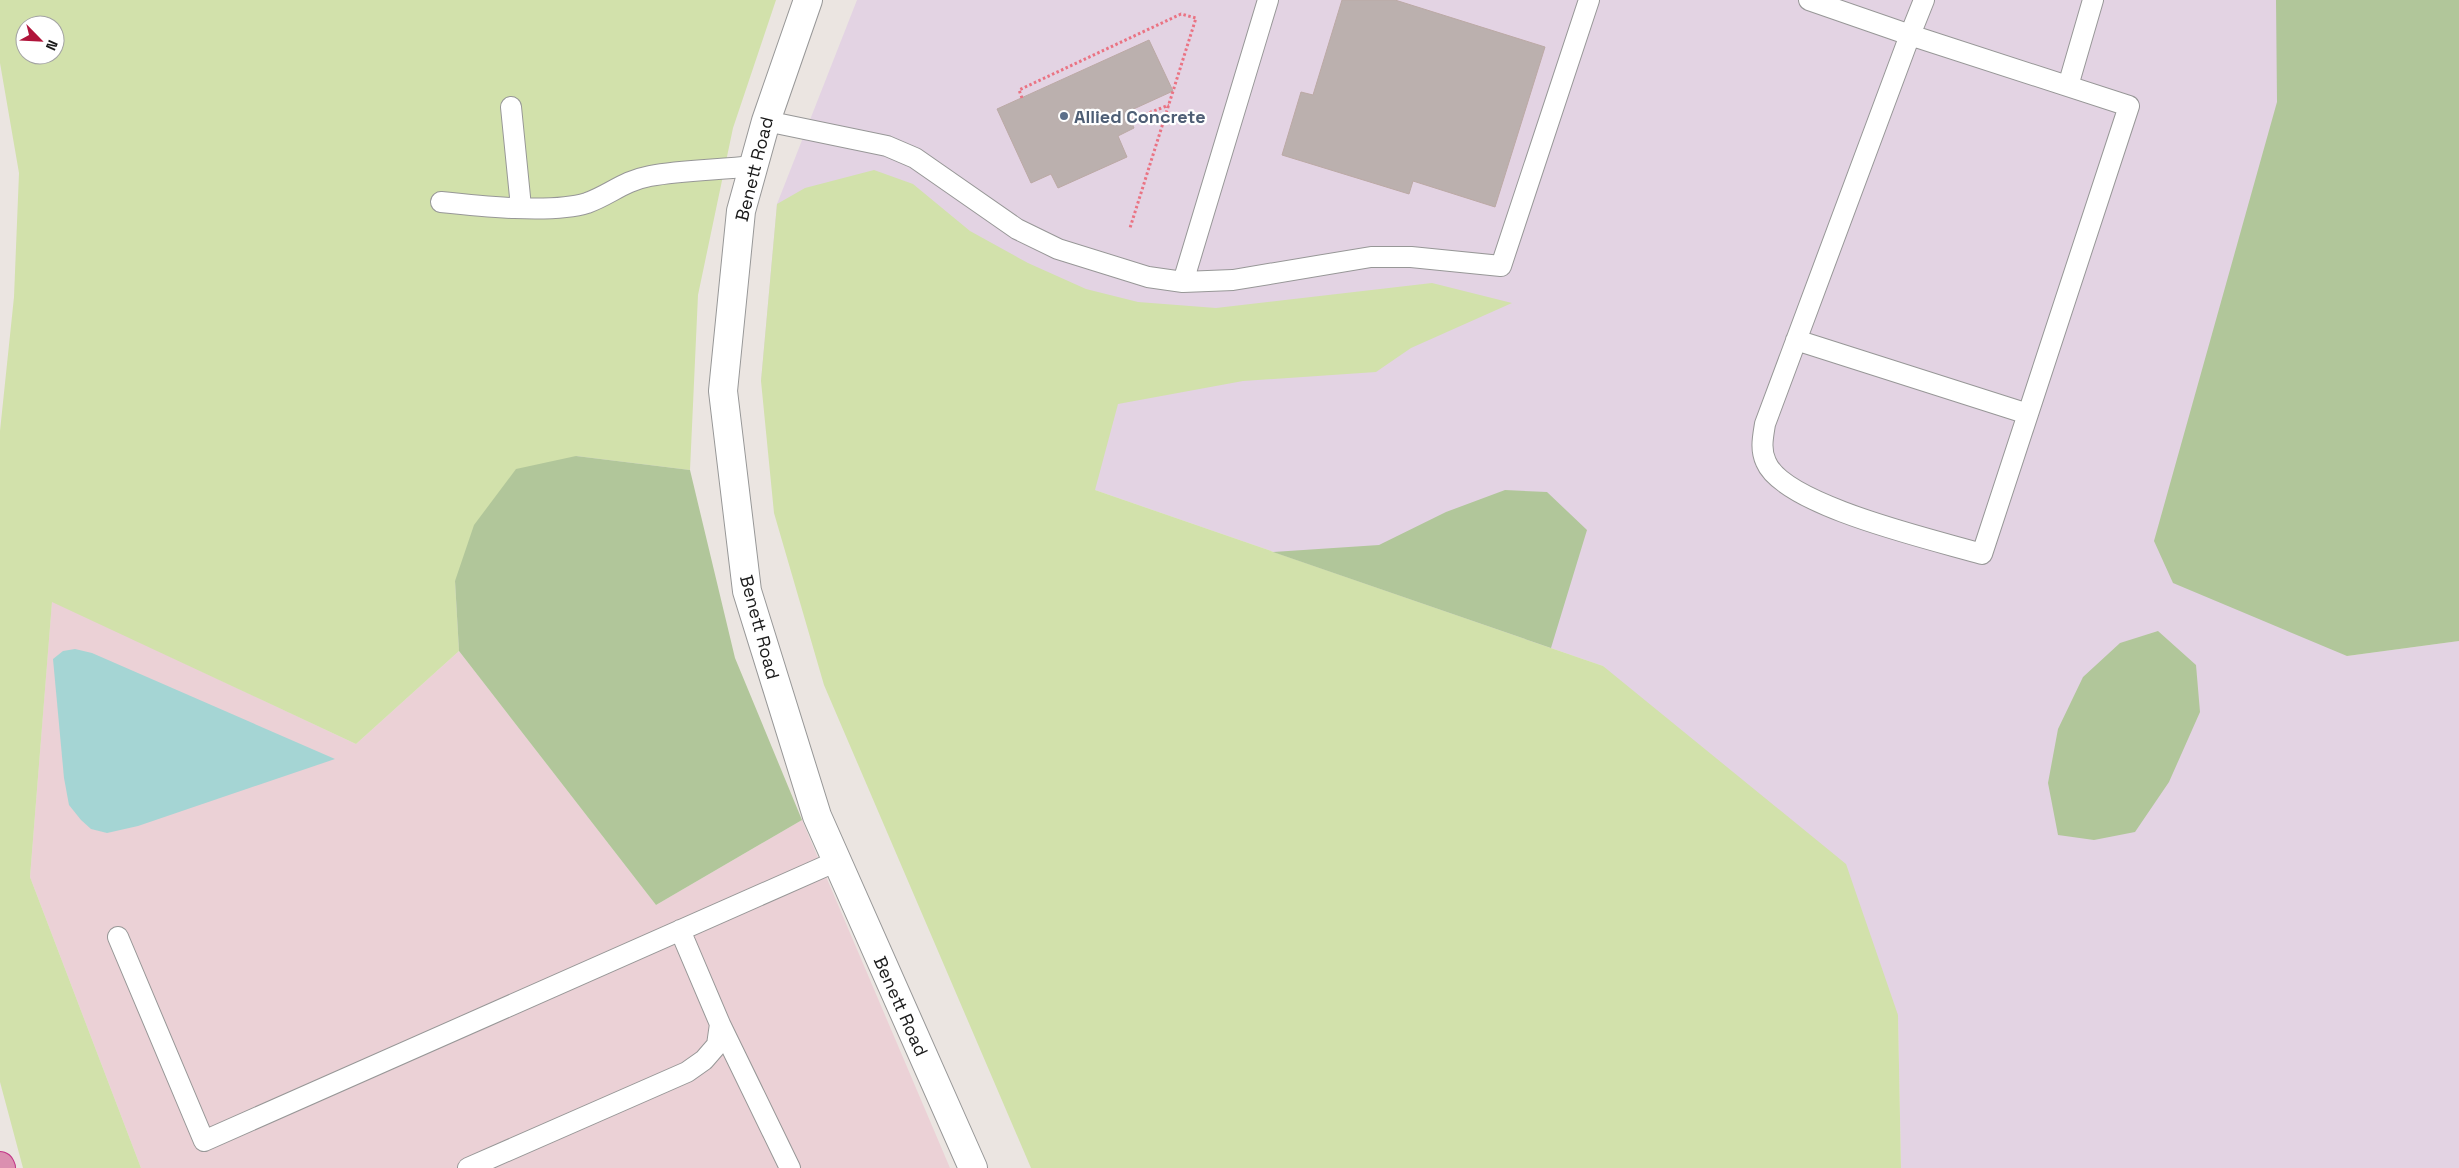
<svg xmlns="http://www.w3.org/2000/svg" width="2459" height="1168" font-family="'Space Grotesk',sans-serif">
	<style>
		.commercial { fill: #ebd1d6 }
		.industrial { fill: #e3d3e3 }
		.grass { fill: #d2e1ab; fill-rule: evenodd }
		.forest { fill: #b1c69a }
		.water { fill: #a5d5d4 }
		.building { fill: #bbb0ae; stroke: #bba9a5 }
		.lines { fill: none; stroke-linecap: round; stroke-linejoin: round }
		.lane-casing { stroke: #979797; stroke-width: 22 }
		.street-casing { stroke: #979797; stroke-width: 30 }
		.highway-casing { stroke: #c23587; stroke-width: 30 }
		.path { stroke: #ea7383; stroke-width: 3; stroke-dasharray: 2.5 2.5; stroke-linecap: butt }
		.lane { stroke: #fff; stroke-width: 20 }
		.street { stroke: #fff; stroke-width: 28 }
		.highway { stroke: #db8fb0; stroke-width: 28 }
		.service-dot { fill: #5c6f8a; stroke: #fff; stroke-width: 2 }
		.labels { text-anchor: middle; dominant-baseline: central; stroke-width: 4.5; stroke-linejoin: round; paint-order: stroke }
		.service-label { font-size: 18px; font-weight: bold; fill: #4e5e75; stroke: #fff; text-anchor: start }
		.street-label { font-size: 18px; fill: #1a1a1a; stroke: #fff }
	</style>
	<rect width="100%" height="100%" fill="#ebe5e1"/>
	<path class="commercial" d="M52 601 356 744 459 651 656 905 802 820 950 1168H141L30 877Z"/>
	<path class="industrial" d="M857 0H2350L2347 656 2459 641V1168H1901L1898 1015 1603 666 1095 490 761 381 777 204Z"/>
	<path class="grass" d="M0 0H776L733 128 698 295 690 470 576 456 455 581 459 651 356 744 52 602 30 877 141 1168H23L0 1082V431L14 297 19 173 0 63ZM25 25H55V55H25Z
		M874 170 913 184 970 231 1028 263 1086 289 1138 302 1216 308 1432 283 1512 303 1411 348 1376 372 1243 381 1118 404 1095 490 1603 666 1846 864 1898 1015 1901 1168H1031L824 685 774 513 761 381 777 204 805 188Z"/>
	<path class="forest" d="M2276 0H2459V641L2347 656 2173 583 2154 541 2277 102Z
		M576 456 690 470 735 658 802 820 656 905 459 651 455 581 474 525 516 469Z
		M1505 490 1547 492 1587 530 1551 648 1273 552 1379 545 1446 512Z
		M2158 631 2196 665 2200 712 2169 782 2135 832 2094 840 2058 835 2048 783 2058 729 2083 677 2120 643Z"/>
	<path class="water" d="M75 649 92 653 335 759 138 826 107 833 91 829 81 820 69 805 64 778 53 659 63 651Z"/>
	<path class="building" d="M1342 0H1395L1545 47 1495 207 1413 181 1409 194 1282 155 1301 92 1313 95Z
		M1149 40 1173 91 1127 112 1134 128 1118 136 1127 157 1058 188 1051 174 1031 183 997 109Z"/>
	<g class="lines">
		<g class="lane-casing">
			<path id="lane" d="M1809 0 1910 35 2129 106 1982 554C1935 540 1784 506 1766 462 1760 449 1763 437 1765 424L1910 35 1924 0
				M2068 86 2093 0
				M511 107 521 207
				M766 121 887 146 915 158 1017 229 1058 249 1148 277 1183 282 1233 280 1371 257H1411L1501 266 1589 0
				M441 202C478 206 552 214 587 203 610 195 623 181 650 176 683 170 719 170 753 166
				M1183 282 1268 0
				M1796 340 2028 414
				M118 937 204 1141 837 861
				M720 1024 790 1168
				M468 1168 687 1072 704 1060 717 1045 720 1024 680 930"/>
		</g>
		<g class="street-casing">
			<path id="street" d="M808 0 766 121 741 211 723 391 747 591 817 816 973 1168"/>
		</g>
		<g class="highway-casing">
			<path id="highway" d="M0 1166 1 1168"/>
		</g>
		<path class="path" d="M1022 98 1019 90 1181 14 1196 18 1130 228
			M1131 120 1169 105"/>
		<use href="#lane" class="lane"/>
		<use href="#street" class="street"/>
		<use href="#highway" class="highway"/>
	</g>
	<circle class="service-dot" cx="1064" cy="116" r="5"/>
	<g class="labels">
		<g class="service-label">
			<text x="1074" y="116">Allied Concrete</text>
		</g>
		<g class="street-label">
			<text transform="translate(754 169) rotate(-76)">Benett Road</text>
			<text transform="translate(760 627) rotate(75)">Benett Road</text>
			<text transform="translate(901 1006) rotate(66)">Benett Road</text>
		</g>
	</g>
	<g transform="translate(40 40) rotate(114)"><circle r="24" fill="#ffffff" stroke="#a3a3a3"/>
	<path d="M0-4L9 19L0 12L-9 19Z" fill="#b0143a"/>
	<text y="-8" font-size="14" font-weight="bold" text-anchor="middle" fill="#1a1a1a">N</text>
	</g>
</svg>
